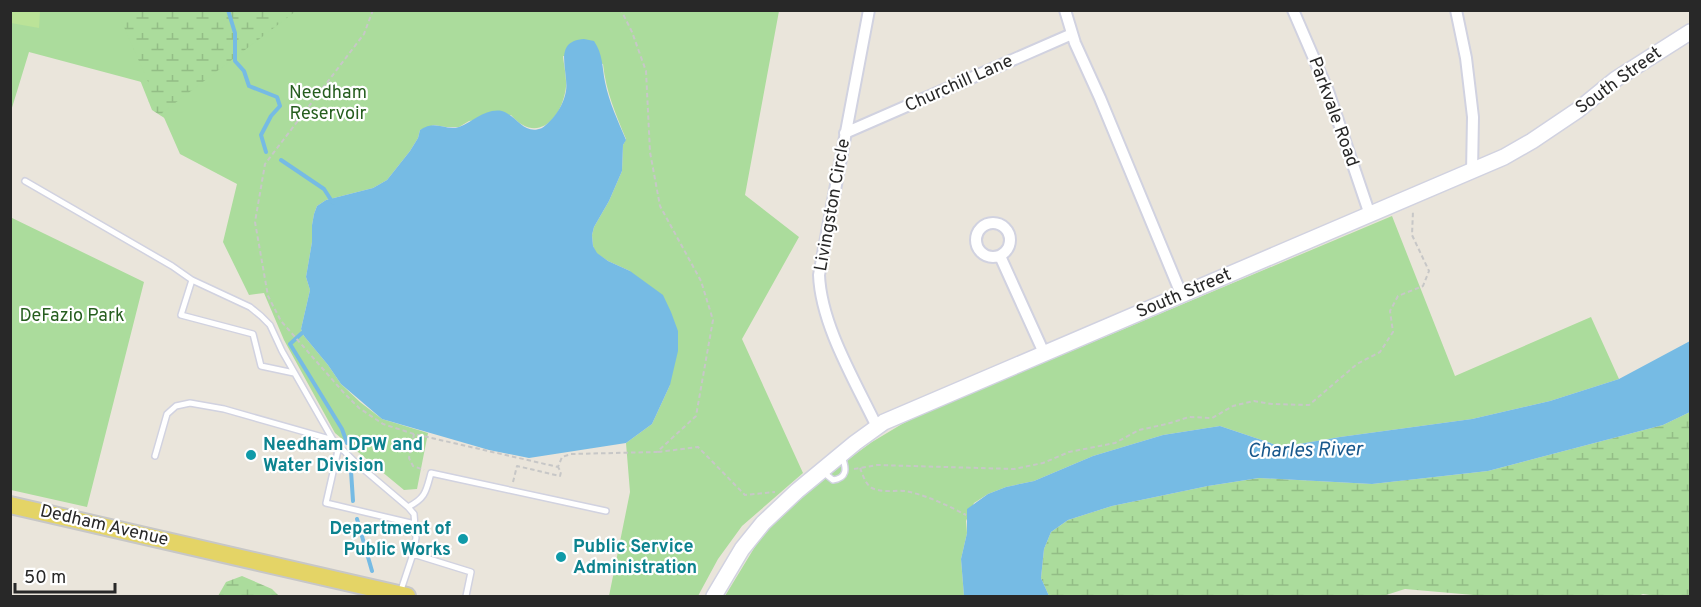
<svg xmlns="http://www.w3.org/2000/svg" width="1701" height="607" font-family="Overpass,sans-serif">
	<style>
		.wetland { fill: url(#wetland-marsh) }
		.park { fill: #abdc9c }
		.pitch { fill: #bbe398 }
		.water { fill: #76bbe4 }
		.lines { fill: none; stroke-linecap: round; stroke-linejoin: round }
		.stream { stroke: #76bbe4; stroke-width: 4 }
		.lane-casing { stroke: #d1d2e0; stroke-width: 8 }
		.street-casing { stroke: #d1d2e0; stroke-width: 14 }
		.secondary-casing { stroke: #d1d2e0; stroke-width: 18 }
		.primary-casing { stroke: #c7c7c7; stroke-width: 20 }
		.path { stroke: #c7c7c7; stroke-width: 2; stroke-dasharray: 4.5 3; stroke-linecap: butt }
		.lane { stroke: #fff; stroke-width: 5 }
		.street { stroke: #fff; stroke-width: 10 }
		.secondary { stroke: #fff; stroke-width: 15 }
		.primary { stroke: #e4d466; stroke-width: 16 }
		.culture-dot { fill: #0f9aa8; stroke: #fff; stroke-width: 2 }
		.labels { text-anchor: middle; dominant-baseline: central; stroke-width: 4.5; stroke-linejoin: round; paint-order: stroke }
		.street-label { font-size: 18px; fill: #282828; stroke: #fff }
		.park-label { font-size: 18px; fill: #265e1f; stroke: #fff }
		.culture-label { font-size: 18px; font-weight: bold; fill: #0d838f; stroke: #fff; text-anchor: start }
		.water-label { font-size: 20px; font-style: italic; fill: #18588c; stroke: #fff }
	</style>
	<defs>
		<pattern id="wetland-marsh" width="20" height="14" patternUnits="userSpaceOnUse" patternTransform="scale(1.5)"><rect width="20" height="14" fill="#abdc9c"/><path d="M1 5h8M5 5V1M11 12h8M15 12V8" fill="none" stroke="#93bd86"/></pattern>
	</defs>
	<rect width="100%" height="100%" fill="#eae5db"/>
	<path class="wetland" d="M101 11H334L169 121 152 110 140 80Z
		M1690 412V596H1656L1643 594 1638 596H1485L1405 589 1383 596H1049L1041 578 1044 549 1051 532 1068 520 1112 506 1208 486 1259 478 1372 484 1488 471 1663 425Z
		M242 576 272 589 279 596H218L226 582Z"/>
	<path class="park" d="M11 11H117L149 84 29 52 11 111Z
		M296 11H779L745 195 799 237 742 339 803 473 742 526 718 559 698 596H609L630 492 626 443 652 424 670 385 630 271 608 261 596 253 593 246 592 235 594 227 609 201 622 171 623 145 626 139C616 115 606 92 603 64L563 56C564 67 568 82 565 93 559 122 535 143 511 115L469 121 459 127H446L434 125 420 130 418 138 410 151 387 180 373 188 326 200 317 206 314 214 312 225V242L306 277 310 290 301 329 304 336 328 365 341 384 360 402 382 419 428 433 417 489 404 490 335 433 284 340 264 293 249 295 223 242 237 184 180 154 162 113Z
		M1392 216 1455 376 1591 317 1619 379 1550 401 1472 419 1340 437 1282 447 1220 426 1163 435 1093 456 1034 481 1006 487 988 494 974 503 966 521 967 533 961 559 964 596H725L756 545 794 499 872 442 902 424 920 415Z
		M10 217 144 282 87 507 11 490Z"/>
	<path class="pitch" d="M10 11H40L39 28 11 23Z"/>
	<path class="water" d="M584 39 594 41C603 54 602 67 605 82 609 102 618 121 626 140L623 145 622 171 609 201 594 227 592 235 593 246 597 253 608 261 630 271 663 295 671 312 678 331V351L670 385 652 424 626 443 529 458 489 450 382 419 341 384 328 365 304 336 301 329 310 290 306 277 312 242V225L314 214 317 206 326 200 373 188 387 180 410 151 418 138 420 130C436 119 444 131 459 127 473 122 485 108 502 111 516 115 524 136 542 128 545 126 549 122 552 119 559 111 564 102 566 91 569 71 552 41 584 39Z
		M1690 341V412L1663 425 1488 471 1372 484 1259 478 1208 486 1112 506 1068 520 1051 532 1044 549 1041 578 1049 596H964L961 559 967 533V509L988 494 1006 487 1034 481 1093 456 1163 435 1220 426 1282 447 1340 437 1472 419 1550 401 1619 379Z"/>
	<g class="lines">
		<path class="stream" d="M228 10 235 33V61L244 71 249 86 277 97 280 106 271 116 261 135 266 152
			M281 160 324 189 333 203
			M305 332 302 333 290 344 342 429 347 443
			M351 471 353 501
			M357 519 372 571"/>
		<g class="lane-casing">
			<path id="lane" d="M25 181 172 266 192 280 250 307 261 316 270 325 282 351 333 440 355 462 408 507 414 514 416 538 413 554 400 593
				M192 280 181 315 253 334 261 366 294 373
				M339 446 326 503 415 524
				M155 456 167 414 176 406 190 403 224 409 333 440
				M823 472 833 480C847 478 847 469 842 457
				M408 507C426 498 426 491 431 473L606 511
				M413 554 471 572 466 596"/>
		</g>
		<g class="street-casing">
			<path id="street" d="M869 10 819 275C821 325 855 381 877 427
				M1065 10 1075 43 1100 98 1182 296
				M1293 10 1328 91 1370 215
				M1456 10 1466 58 1473 117 1472 172
				M845 133 1072 34
				M976 240a17 17 0 1 1 34 0a17 17 0 1 1-34 0Z
				M1000 256 1044 353"/>
		</g>
		<g class="secondary-casing">
			<path id="secondary" d="M714 596 742 549 763 523 797 491 855 443 884 422 1504 157 1532 141 1578 110 1616 79 1690 32"/>
		</g>
		<g class="primary-casing">
			<path id="primary" d="M10 505 407 596"/>
		</g>
		<path class="path" d="M373 10 364 34 265 164 255 222 268 296 281 321 344 393 359 408 383 424 414 434 558 467 562 457 571 454 657 452 696 416 713 320 701 281 660 206 650 152 646 71 632 32 621 10
			M414 434 409 458 413 466 424 470
			M658 452 698 447 745 495 775 492
			M860 468C863 475 865 484 872 488 882 493 894 490 905 491 926 495 947 505 966 515
			M854 469 877 465 1014 469 1043 463 1069 452 1115 443 1139 430 1167 424 1189 417 1212 418 1233 406 1254 401 1272 404 1309 405 1357 364 1380 352 1393 332 1390 311 1398 296 1423 286 1429 271 1412 235 1413 211
			M513 482 517 466 560 476 561 472 558 467"/>
		<use href="#lane" class="lane"/>
		<use href="#street" class="street"/>
		<use href="#secondary" class="secondary"/>
		<use href="#primary" class="primary"/>
	</g>
	<g class="culture-dot">
		<circle cx="251" cy="455" r="6"/>
		<circle cx="463" cy="539" r="6"/>
		<circle cx="561" cy="557" r="6"/>
	</g>
	<g class="labels">
		<g class="street-label">
			<text transform="translate(1619 81) rotate(-36)">South Street</text>
			<text transform="translate(959 84) rotate(-24)">Churchill Lane</text>
			<text transform="translate(1333 112) rotate(70)">Parkvale Road</text>
			<text transform="translate(833 205) rotate(-80)">Livingston Circle</text>
			<text transform="translate(1184 294) rotate(-23)">South Street</text>
			<text transform="translate(104 526) rotate(13)">Dedham Avenue</text>
		</g>
		<g class="park-label">
			<text x="328" y="93">Needham<tspan x="328" dy="21">Reservoir</tspan></text>
			<text x="72" y="316">DeFazio Park</text>
		</g>
		<g class="culture-label">
			<text x="263" y="445">Needham DPW and<tspan x="263" dy="21">Water Division</tspan></text>
			<text x="451" y="529" text-anchor="end">Department of<tspan x="451" dy="21">Public Works</tspan></text>
			<text x="573" y="547">Public Service<tspan x="573" dy="21">Administration</tspan></text>
		</g>
		<g class="water-label">
			<text transform="translate(1305 451) rotate(-1)">Charles River</text>
		</g>
	</g>
	<rect width="1701" height="607" fill="none" stroke="#282828" stroke-width="24"/>
	<path d="M15 583v9h100v-9" fill="none" stroke="#282828" stroke-width="3"/>
	<text x="24" y="583" font-size="18" fill="#282828" stroke="#ffffff" stroke-width="4.5" paint-order="stroke">50 m</text>
</svg>
